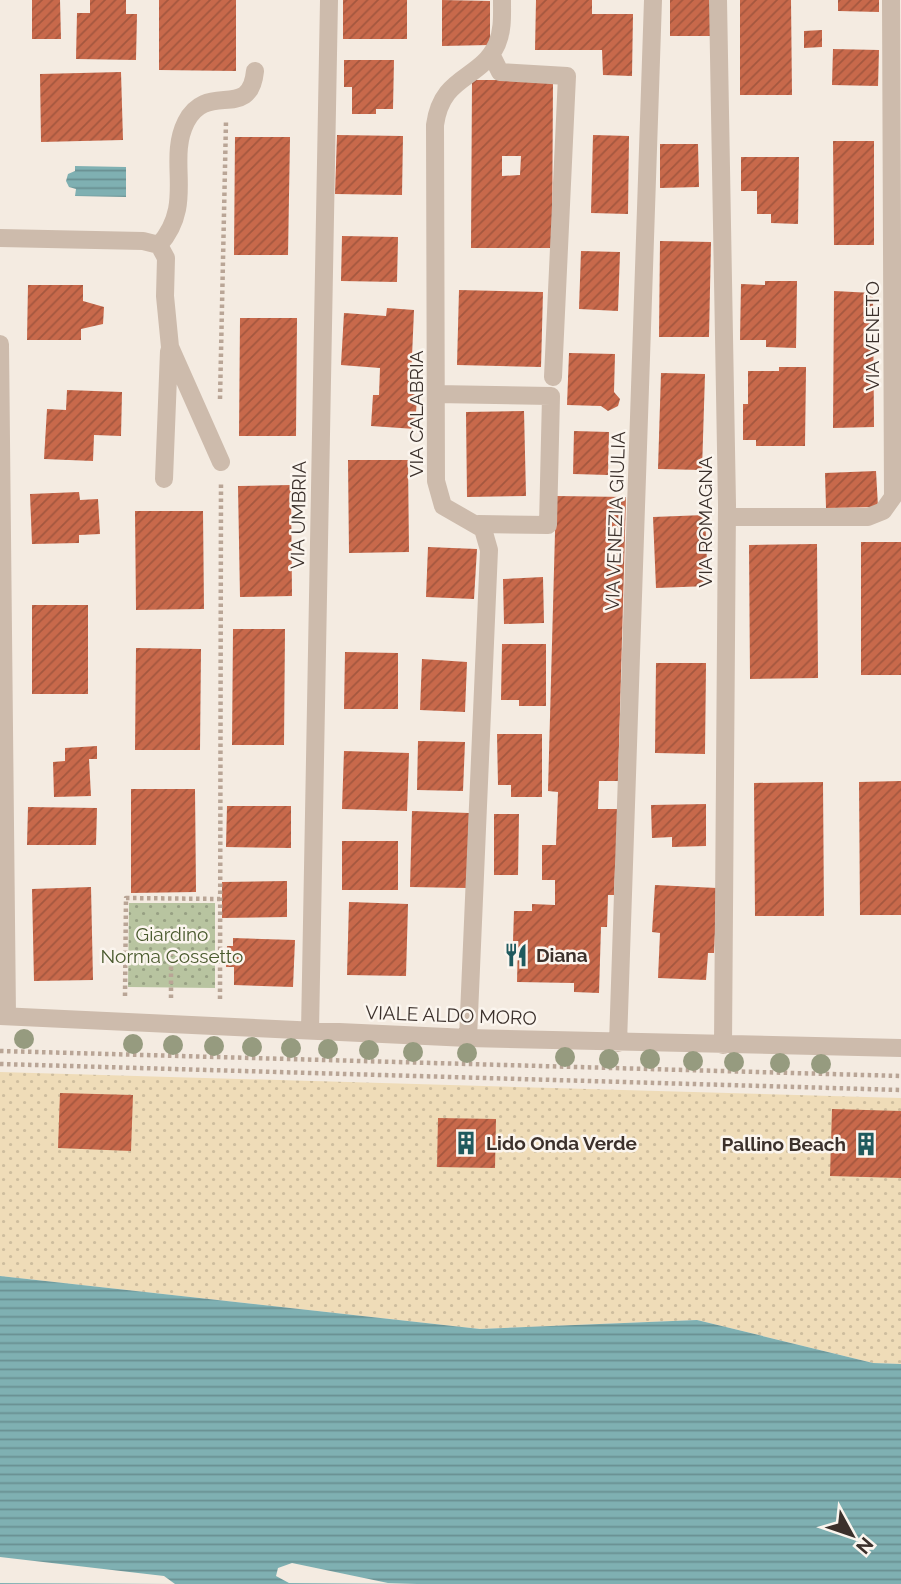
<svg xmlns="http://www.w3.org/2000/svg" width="901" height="1584" font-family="Raleway,sans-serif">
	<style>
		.sand { fill: url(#sand-dots) }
		.garden { fill: url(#garden-dots) }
		.water { fill: url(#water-rules) }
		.pier { fill: #f4ebe1 }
		.building { fill: url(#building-hatch); fill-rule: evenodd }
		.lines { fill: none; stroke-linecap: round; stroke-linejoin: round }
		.path { stroke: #b9a596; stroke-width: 4.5; stroke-dasharray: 3.5 3.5; stroke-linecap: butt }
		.minor { stroke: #cdbbac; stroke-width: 18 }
		.tree { fill: #969b7f }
		.labels { text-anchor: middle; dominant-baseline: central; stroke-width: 5; stroke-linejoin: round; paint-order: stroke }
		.street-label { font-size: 19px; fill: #3b302b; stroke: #fbf5ee }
		.park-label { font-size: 19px; fill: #4a5a2e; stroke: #fbf5ee }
		.poi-label { font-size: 19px; font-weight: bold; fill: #3b302b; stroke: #fbf5ee; text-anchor: start }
	</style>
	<defs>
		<pattern id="sand-dots" width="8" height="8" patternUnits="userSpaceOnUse" patternTransform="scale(1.75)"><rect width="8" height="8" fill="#efdcb8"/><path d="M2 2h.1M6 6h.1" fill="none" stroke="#cebd9e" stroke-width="1.8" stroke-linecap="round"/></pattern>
		<pattern id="garden-dots" width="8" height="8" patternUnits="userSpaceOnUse" patternTransform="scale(1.75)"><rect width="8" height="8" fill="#b8c4a0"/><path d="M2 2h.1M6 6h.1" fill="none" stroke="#97a083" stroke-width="1.8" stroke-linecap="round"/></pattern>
		<pattern id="water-rules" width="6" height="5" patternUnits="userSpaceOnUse" patternTransform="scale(1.75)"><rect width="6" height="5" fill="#7fb0b2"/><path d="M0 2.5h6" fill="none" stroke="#699091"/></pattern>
		<pattern id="building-hatch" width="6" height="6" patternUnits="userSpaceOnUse" patternTransform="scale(1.75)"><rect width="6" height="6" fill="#c8694b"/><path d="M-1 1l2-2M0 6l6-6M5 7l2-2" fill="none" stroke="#a4573f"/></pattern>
	</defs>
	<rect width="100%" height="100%" fill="#f4ebe1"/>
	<path class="sand" d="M0 1072 901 1098V1364L873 1363 697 1320 480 1329 0 1276Z"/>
	<path class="garden" d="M129 903H215V988L128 987Z"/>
	<path class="water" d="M75 166 126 167V197L75 196 76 189 69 187 66 181 68 174 75 171Z
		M0 1276 480 1329 697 1320 873 1363 901 1364V1584H0Z"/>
	<path class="pier" d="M0 1557 164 1576 175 1584 0 1583Z
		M292 1563 388 1583 417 1584 289 1583 276 1576 278 1568Z"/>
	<path class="building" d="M32 0H60L61 39H32Z
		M90 0H126V14H137L136 60 76 59 77 13H90Z
		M159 0H236V71L159 70Z
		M343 0H407V39H343Z
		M442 0 490 1V45L442 46Z
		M536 0H592V14H633L632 76 603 75 602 50H535Z
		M670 0H711V36H670Z
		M740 0H791L792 95H740Z
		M838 0H879V12L838 11Z
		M822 30V47L804 48V31Z
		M833 49 879 50 878 86 832 85Z
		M344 60H394L393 109H376V114H352V87H344Z
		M121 72 123 140 41 142 40 74Z
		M472 80H553L552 248H471ZM502 156H521L520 175 502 176Z
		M337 135 403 136 402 195 335 194Z
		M593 135 629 136 628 214 591 213Z
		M235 137H290L288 255H234Z
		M833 141H874V245H834Z
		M660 144H698L699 187 660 188Z
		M741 157H799L798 224 771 223V214H757V191H741Z
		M342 236 398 237 397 282 341 281Z
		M660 241 711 242 709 337H659Z
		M581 251 620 252 618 311 579 309Z
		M765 281H797L796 348 766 347V340H740L741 284 765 285Z
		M28 285H83V301L104 307 103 324 81 329V340H27Z
		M459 290 543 292 541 367 457 365Z
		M834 291 873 293 874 427 833 428Z
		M387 308 414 310 411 380H418L415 429 371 426 373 395H379L380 368 341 365 344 313 386 316Z
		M240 318H297L296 436H239Z
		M569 353 615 354 614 392 620 399 618 406 608 411 601 406 567 405Z
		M779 367H806L805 446H756V440H743V404H748V371H779Z
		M661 373 705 374 702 470 658 469Z
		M67 390 122 392 121 436 94 435 93 461 44 459 47 409 66 410Z
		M524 411 526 496 467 497 466 412Z
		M574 431 609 432 608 475 573 474Z
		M348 460H408L409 552 349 553Z
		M876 471 878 507 826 508 825 473Z
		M291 485 292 596 240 597 238 486Z
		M79 492 80 500 98 499 100 534 79 535V543L32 544 30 494Z
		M556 496 626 497 618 781H599L598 809H624L619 869 615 868 614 895H608L607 927H601L599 993 574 992V983L517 982 518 941H513L514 911H532V904L555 905V880H542V845H556L558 792 548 791Z
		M135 511H203L204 609 136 610Z
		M705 515 708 586 656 588 653 517Z
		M861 542H901V675H861Z
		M817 544 818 678 750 679 749 545Z
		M428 547 477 549 474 599 426 597Z
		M543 577 544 623 504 624 503 579Z
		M32 605H88V694H32Z
		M233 629H285L284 745H232Z
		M502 644H546V706H519V700H501Z
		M136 648 201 649 200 750H135Z
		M345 652 398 653V709H344Z
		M422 659 467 662 465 712 420 710Z
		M656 663H706L705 754 655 753Z
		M497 734H542V797H511V785H498Z
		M418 741 465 742 463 791 417 790Z
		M97 746V759H89L91 796 54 797 53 762 65 761V748Z
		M344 751 409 753 407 811 342 809Z
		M901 781V915H860L859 782Z
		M823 782 824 916H755L754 783Z
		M131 789H195L196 892 131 893Z
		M706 804V846L672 847V837L652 838 651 805Z
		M227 806H291V848L226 847Z
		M28 807 97 808 96 845H27Z
		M412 811 469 813 467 888 410 887Z
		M494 814H519L518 875H494Z
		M342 841H398V890H342Z
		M287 881V917L222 918V882Z
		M655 885 717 888 714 953H708L706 980 658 978 660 933 652 932Z
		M91 887 93 980 34 981 32 889Z
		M349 902 408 904 406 976 347 975Z
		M233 938 295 940 293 987 234 985V967H226L227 946H233Z
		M60 1093 133 1095 131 1151 58 1148Z
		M832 1109 901 1111V1178L830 1176Z
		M438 1118 496 1119 495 1168 437 1167Z"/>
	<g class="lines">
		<path class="path" d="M220 399 226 121
			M125 996 126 898 220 899
			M171 998V954
			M220 999 221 482
			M0 1051 901 1076
			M0 1064 901 1090"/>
		<path class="minor" d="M718 0 727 505 723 1045
			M491 54 500 72 567 76 553 377
			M0 238 143 241 159 245 166 258 165 296 170 347 221 462
			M159 245C196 203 166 162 186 122 207 80 250 122 255 71
			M0 344 7 1016
			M436 394 551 396 548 525 478 524
			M164 479 169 351
			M727 517H868L883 511 893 497 891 0
			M0 1016 468 1038 901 1048
			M310 1031 329 0
			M468 1038 489 550 483 529 443 506 436 481 435 125C442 74 480 81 497 44 503 30 502 15 502 0
			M618 1043 653 0"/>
	</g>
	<g class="tree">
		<circle cx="24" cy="1039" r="10"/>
		<circle cx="133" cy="1044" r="10"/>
		<circle cx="173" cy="1045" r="10"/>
		<circle cx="214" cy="1046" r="10"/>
		<circle cx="252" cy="1047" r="10"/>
		<circle cx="291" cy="1048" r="10"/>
		<circle cx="328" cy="1049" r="10"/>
		<circle cx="369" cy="1050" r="10"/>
		<circle cx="413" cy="1052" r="10"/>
		<circle cx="467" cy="1053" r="10"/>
		<circle cx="565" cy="1057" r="10"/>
		<circle cx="609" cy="1059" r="10"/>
		<circle cx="650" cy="1059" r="10"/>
		<circle cx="693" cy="1061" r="10"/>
		<circle cx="734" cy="1062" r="10"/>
		<circle cx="780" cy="1063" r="10"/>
		<circle cx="821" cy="1064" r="10"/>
	</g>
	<defs>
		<g id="restaurant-bare" transform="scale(1.89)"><path d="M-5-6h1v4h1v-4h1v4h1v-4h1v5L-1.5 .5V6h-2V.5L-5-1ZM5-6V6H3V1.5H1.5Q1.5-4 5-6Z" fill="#1f5a5e" stroke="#fbf5ee" stroke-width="2.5" paint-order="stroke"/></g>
		<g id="building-bare" transform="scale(1.89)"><path d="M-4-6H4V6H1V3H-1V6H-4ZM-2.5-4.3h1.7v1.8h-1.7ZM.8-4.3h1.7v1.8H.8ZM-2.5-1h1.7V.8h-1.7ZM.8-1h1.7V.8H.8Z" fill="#1f5a5e" stroke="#fbf5ee" stroke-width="2.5" paint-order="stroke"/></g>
	</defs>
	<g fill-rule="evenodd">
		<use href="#restaurant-bare" x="516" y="955"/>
		<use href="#building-bare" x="466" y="1143"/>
		<use href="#building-bare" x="866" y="1144"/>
	</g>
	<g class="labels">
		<g class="street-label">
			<text transform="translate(872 336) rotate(-90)">VIA VENETO</text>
			<text transform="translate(416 414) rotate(-90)">VIA CALABRIA</text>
			<text transform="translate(298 515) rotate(-89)">VIA UMBRIA</text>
			<text transform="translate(615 521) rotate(-88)">VIA VENEZIA GIULIA</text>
			<text transform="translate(705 522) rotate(-90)">VIA ROMAGNA</text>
			<text transform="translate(451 1015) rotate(2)">VIALE ALDO MORO</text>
		</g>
		<g class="park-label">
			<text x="172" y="934">Giardino<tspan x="172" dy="22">Norma Cossetto</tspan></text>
		</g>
		<g class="poi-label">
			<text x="536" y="955">Diana</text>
			<text x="486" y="1143">Lido Onda Verde</text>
			<text x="846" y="1144" text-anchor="end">Pallino Beach</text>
		</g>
	</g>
	<g transform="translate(852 1535) rotate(130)" stroke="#fbf5ee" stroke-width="5" paint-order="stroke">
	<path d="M0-5L12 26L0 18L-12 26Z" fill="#3b302b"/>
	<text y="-10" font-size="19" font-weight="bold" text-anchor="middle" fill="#3b302b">N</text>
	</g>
</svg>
